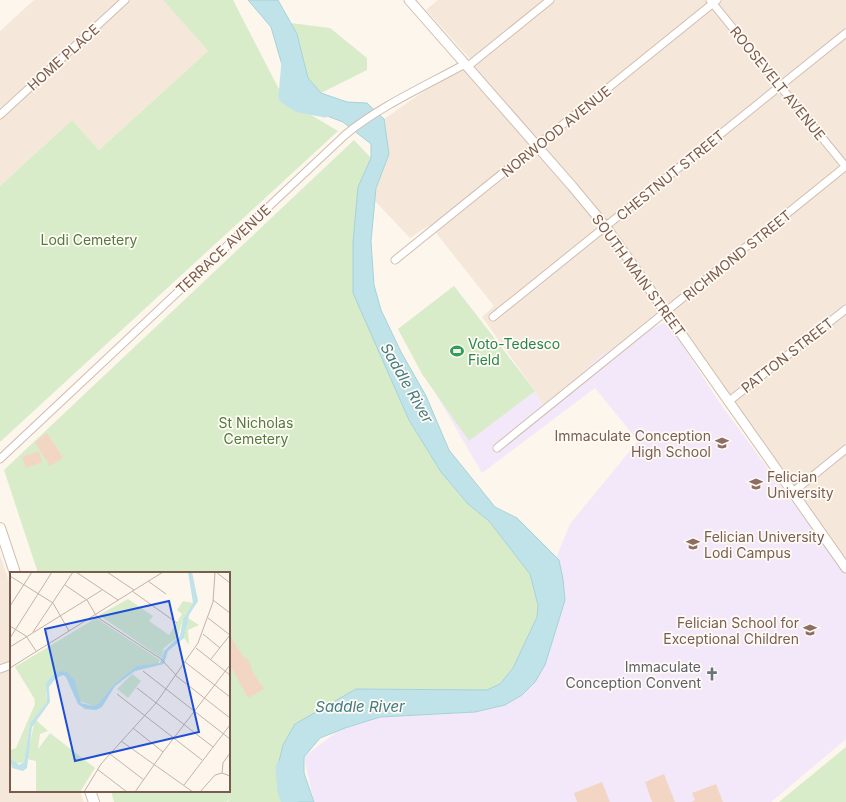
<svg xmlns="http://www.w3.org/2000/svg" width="846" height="802" font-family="Inter,sans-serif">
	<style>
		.residential { fill: #f5e8da }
		.education { fill: #f3e8fa }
		.green { fill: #d8ecc9 }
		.water { fill: #bfe3e8; stroke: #a5d3da }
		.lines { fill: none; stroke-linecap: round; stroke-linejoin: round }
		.river { stroke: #bfe3e8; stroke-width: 17 }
		.building { fill: #f3d5c3 }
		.minor-casing { stroke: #d1beb0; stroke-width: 9 }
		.tertiary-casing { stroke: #d1beb0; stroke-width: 11 }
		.secondary-casing { stroke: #d6c0b0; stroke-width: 12 }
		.minor { stroke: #fff; stroke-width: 7 }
		.tertiary { stroke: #fff; stroke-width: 9 }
		.secondary { stroke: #fff; stroke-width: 10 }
		.labels { text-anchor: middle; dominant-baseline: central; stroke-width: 3.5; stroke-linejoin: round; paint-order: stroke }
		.street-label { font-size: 14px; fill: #7a5c4d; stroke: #fffaf3 }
		.park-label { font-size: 14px; fill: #537a41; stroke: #fffaf3 }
		.leisure-label { font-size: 14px; fill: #27864d; stroke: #fffaf3; text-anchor: start }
		.education-label { font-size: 14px; fill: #785e54; stroke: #fffaf3; text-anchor: end }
		.worship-label { font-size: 14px; fill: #5b616d; stroke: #fffaf3; text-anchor: end }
		.water-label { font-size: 15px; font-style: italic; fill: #437c86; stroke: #fffaf3 }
		.inset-road { fill: none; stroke: #c5b3a7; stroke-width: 1 }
		.view { fill: #1d4ed8; fill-opacity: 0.15; stroke: #1d4ed8; stroke-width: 2 }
		.inset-edge { fill: none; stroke: #7a5c4d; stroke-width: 2 }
	</style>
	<rect width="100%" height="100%" fill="#fdf6ec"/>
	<path class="residential" d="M34 0H163L208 51 99 150 72 120 0 186V31Z
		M438 0H846V567L665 312 545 410 535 391 482 317 494 306 436 233 428 226 410 238 375 201 376 188 389 154 384 119 470 59 426 10Z
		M0 555 11 587V791H80L84 802H0Z"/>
	<path class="education" d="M454 286 535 391 545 409 601 355 667 321 719 402 846 575V739L771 802H314L304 757 356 717 545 654 554 563 570 524 638 441 595 388 482 473 398 329Z"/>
	<path class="green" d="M163 0H233L284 99 338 131 0 442V186L72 120 99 150 208 51Z
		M291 23 330 28 367 58V70L321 93 308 78 297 34Z
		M354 140 371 158 358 187 353 242 409 420 441 472 468 504 489 521 530 574 538 605 537 617 513 668 500 684 487 690 356 689 277 769 290 802H227L234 797 226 802H114L111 791H229V573H38L4 470Z
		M454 286 535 391 469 441 422 374 398 329Z
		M846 747V802H779Z"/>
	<path class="water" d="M248 0H278L297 34 308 78 321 93 347 102 367 103 384 119 389 154 376 188 371 241 374 285 381 310 401 352 426 396 449 450 495 507 517 518 559 560 563 579 565 600 545 665 535 682 522 695 505 705 475 712 380 717 345 728 320 738 304 757V773L314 802H290L277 769 283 745 295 724 356 689 487 690 500 684 513 668 537 617 538 605 530 574 489 521 468 504 441 472 409 420 353 293V242L358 187 371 158V144L343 122 322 114 300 103 289 89 271 27Z"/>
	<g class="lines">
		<path class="river" d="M290 62 287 96 299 104 325 109
			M284 768 286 791 290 802"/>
	</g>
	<path class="building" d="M47 433 63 458 50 466 35 442Z
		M39 451 42 462 26 468 22 457Z
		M229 634 244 658 246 657 252 668 251 670 264 689 248 698 229 663Z
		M664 774 675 802H652L645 782Z
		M602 782 610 802H577L574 793Z
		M716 784 723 802H691L695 800 692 793Z"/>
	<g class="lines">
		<g class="minor-casing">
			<path id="minor" d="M710 0 846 167
				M467 67 550 0
				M0 115 125 0
				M395 260 717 0
				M493 317 846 33
				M728 402 846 309
				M497 448 846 166
				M0 459 345 135C378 107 427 85 465 64
				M793 492 846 449
				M0 669 11 665"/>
		</g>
		<g class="tertiary-casing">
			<path id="tertiary" d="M409 0 572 186 606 227 846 568"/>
		</g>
		<g class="secondary-casing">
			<path id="secondary" d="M0 528 15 573
				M90 791 94 802"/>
		</g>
		<use href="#minor" class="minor"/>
		<use href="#tertiary" class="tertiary"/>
		<use href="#secondary" class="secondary"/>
	</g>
	<defs>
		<g id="stadium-bare" transform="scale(1.08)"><path d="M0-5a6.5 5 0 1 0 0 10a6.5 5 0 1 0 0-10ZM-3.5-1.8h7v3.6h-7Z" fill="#2e9e5b" stroke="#fffaf3" stroke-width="2.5" paint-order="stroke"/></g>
		<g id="school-bare" transform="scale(1.08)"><path d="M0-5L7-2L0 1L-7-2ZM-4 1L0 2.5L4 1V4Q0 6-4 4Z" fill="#8d6e63" stroke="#fffaf3" stroke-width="2.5" paint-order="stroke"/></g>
		<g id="university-bare" transform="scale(1.08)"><path d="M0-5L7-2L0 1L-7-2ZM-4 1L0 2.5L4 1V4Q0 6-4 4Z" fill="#8d6e63" stroke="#fffaf3" stroke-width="2.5" paint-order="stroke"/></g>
		<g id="church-bare" transform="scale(1.08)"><path d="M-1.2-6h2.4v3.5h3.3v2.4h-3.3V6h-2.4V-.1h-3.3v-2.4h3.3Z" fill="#6b7280" stroke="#fffaf3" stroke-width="2.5" paint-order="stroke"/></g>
	</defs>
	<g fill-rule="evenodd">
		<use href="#stadium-bare" x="457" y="351"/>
		<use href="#school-bare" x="722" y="443"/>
		<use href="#school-bare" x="756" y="484"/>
		<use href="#university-bare" x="693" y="544"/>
		<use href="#school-bare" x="810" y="630"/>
		<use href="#church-bare" x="712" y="674"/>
	</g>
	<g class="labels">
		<g class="street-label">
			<text transform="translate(63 57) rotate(-42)">HOME PLACE</text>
			<text transform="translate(778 83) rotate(51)">ROOSEVELT AVENUE</text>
			<text transform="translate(556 131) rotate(-39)">NORWOOD AVENUE</text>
			<text transform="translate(670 175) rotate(-39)">CHESTNUT STREET</text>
			<text transform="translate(223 249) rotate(-43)">TERRACE AVENUE</text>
			<text transform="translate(737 255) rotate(-39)">RICHMOND STREET</text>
			<text transform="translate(639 275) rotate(54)">SOUTH MAIN STREET</text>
			<text transform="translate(787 355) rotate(-38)">PATTON STREET</text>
		</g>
		<g class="park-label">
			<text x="89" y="239">Lodi Cemetery</text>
			<text x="256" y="422">St Nicholas<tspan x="256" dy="16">Cemetery</tspan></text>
		</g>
		<g class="leisure-label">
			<text x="468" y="343">Voto-Tedesco<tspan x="468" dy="16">Field</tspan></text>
		</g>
		<g class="education-label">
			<text x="711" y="435">Immaculate Conception<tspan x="711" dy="16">High School</tspan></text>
			<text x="767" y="476" text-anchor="start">Felician<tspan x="767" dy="16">University</tspan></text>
			<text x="704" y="536" text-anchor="start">Felician University<tspan x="704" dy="16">Lodi Campus</tspan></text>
			<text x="799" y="622">Felician School for<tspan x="799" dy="16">Exceptional Children</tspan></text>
		</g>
		<g class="worship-label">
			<text x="701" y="666">Immaculate<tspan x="701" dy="16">Conception Convent</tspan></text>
		</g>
		<g class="water-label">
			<text transform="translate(407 383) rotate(60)">Saddle River</text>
			<text x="360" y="706">Saddle River</text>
		</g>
	</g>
	<g transform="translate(10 572)">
		<rect width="220" height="220" fill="#fdf6ec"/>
		<path d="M118 27 143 44 139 49 159 63 172 42 167 38 173 29 183 31 173 47 168 65 154 76 151 86 89 43ZM86 46 150 88 148 92 126 94 102 114 89 131 83 134 69 129 57 100 42 104 36 121 37 130 20 151 14 190 6 192 0 186V178L6 176 25 132 24 126 5 95ZM178 46 189 53 178 58 179 73 174 66ZM122 102 131 109 118 126 107 117ZM25 147 38 159 30 162 28 177 40 161 85 196 70 220H26V189L17 187V185Z" fill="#d8ecc9"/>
		<path d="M178 0H182L188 29 179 43 174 66 158 79 154 92 125 99 105 114 92 135 86 138 75 137 68 132 56 105 53 103 46 106 39 115 40 130 22 155 17 196 13 199 2 196 0 186 9 193 14 190 20 151 37 130 36 111 42 104 50 99 57 100 65 109 71 131 83 134 89 131 102 114 126 94 150 91 154 79 170 64 173 47 183 31Z" fill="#bfe3e8"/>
		<path class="inset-road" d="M66 0 108 28M97 0 124 18M206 0 220 11M0 4 43 31 59 59M138 9 156 22M55 13 77 28 87 45 151 87 166 103M122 19 167 51M203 28 220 41M0 34 22 0M198 46 220 63M0 54 16 64 26 79M23 60 63 0M193 62 210 76M0 66 42 0M0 75 92 18M186 76 220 103M201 87 220 63M175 90 220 125M0 96 153 0M133 99 220 167M165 103 220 146M127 116 203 175M107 122 192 188M123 156 153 180M111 169 183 220M100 182 134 208M87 197 117 220M212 201 213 191 220 181M174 213 220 153M74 220 91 192 146 131 188 71 203 30 205 0M125 220 153 180 220 93M190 220 205 203 212 201 220 204"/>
		<path class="view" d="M159 29 189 160 65 189 35 57Z"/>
		<rect width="220" height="220" class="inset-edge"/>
	</g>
</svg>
